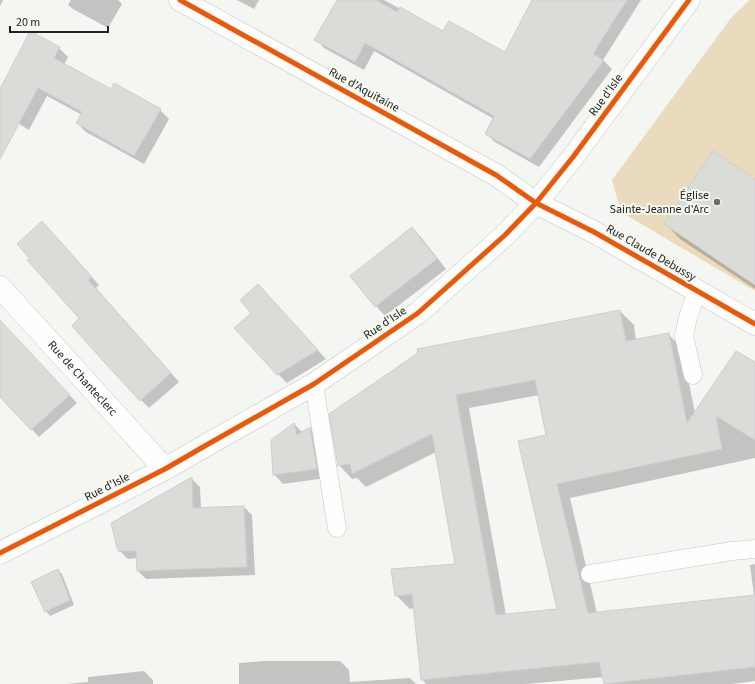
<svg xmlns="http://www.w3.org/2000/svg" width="755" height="684" font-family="'Source Sans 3',sans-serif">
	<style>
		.green { fill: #eadabe }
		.shadow { fill: #0003; fill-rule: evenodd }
		.building { fill: #dadcd8; stroke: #cdcfcc; fill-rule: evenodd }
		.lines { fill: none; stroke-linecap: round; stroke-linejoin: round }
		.service-casing { stroke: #c5c7c3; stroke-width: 19 }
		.minor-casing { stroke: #c5c7c3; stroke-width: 23 }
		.service { stroke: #fdfefd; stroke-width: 18 }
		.minor { stroke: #fdfefd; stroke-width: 22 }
		.cycleway-casing { stroke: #f5f8f0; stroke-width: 8 }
		.cycleway { stroke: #e8590c; stroke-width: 5 }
		.poi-dot { fill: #6c6d6a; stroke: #f5f8f0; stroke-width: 1.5 }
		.labels { text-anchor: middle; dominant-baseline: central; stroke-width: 4; stroke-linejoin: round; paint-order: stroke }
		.street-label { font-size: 12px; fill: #222320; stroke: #f5f8f0 }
		.poi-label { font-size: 12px; fill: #222320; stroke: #f5f8f0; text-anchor: end }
	</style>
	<rect width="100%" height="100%" fill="#f4f6f2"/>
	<path class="green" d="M750 0H755V291L621 212 612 180 731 18Z"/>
	<path class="shadow" d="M0 0H3L0 6Z
		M71 0H118L122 4 108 28 73 9 68 5Z
		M237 0H259L254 9Z
		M338 0H384L443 33 505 53 534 0H641L603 60 612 69 539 167 495 142 486 133 494 119 374 51 364 70 324 48 316 39Z
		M59 48 68 57 64 64 112 90 160 110 169 119 144 164 86 132 77 123 82 115 47 96 29 130 0 112V91Z
		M755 180V289L680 239 666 224Z
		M412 228 421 237 446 269 385 316 376 306 351 276Z
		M50 231 99 285 96 288 179 382 149 408 141 400 80 319 32 259Z
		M258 285 326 359 287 383 278 374 253 313Z
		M620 311 634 325 636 340 669 335 682 348 695 413 755 363V458L570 498 597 613 754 596 750 565 755 564V681L732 684H606L604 677 526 684H426L422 679 414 608 410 609 396 595 456 564 436 452 366 487 357 478 352 479 339 465 331 414ZM539 395 547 436 558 610 506 615 469 408Z
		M19 342 77 403 39 437 0 395V344Z
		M294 424 303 433 310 428 319 437 326 478 283 484 274 474Z
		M192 479 200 487 201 509 244 507 252 515 255 575 146 579 138 571 137 558 128 559 119 550 112 523Z
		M58 570 62 574 74 605 50 616 46 611Z
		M265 661H340L349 670 350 682 410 678 416 684H239V663Z
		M144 671 153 680V684H67L88 682V677Z"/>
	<path class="building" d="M337 0H376L397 12 400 7 443 31 449 21 505 52 532 0H627L593 54 604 60 530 159 485 134 494 116 365 43 355 62 314 40Z
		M30 31 60 47 54 58 111 89 114 83 161 109 134 156 76 123 82 112 38 88 0 159V89Z
		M713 151 755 179V285L664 224Z
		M42 221 92 277 88 280 171 373 140 401 105 363 72 326 79 318 27 260 30 259 17 244Z
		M412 227 437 259 375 307 350 276Z
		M258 284 318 350 277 375 234 328 251 313 240 300Z
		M620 310 626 341 669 333 687 423 736 351 755 362V440L716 416 722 449 557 484 588 613 755 595V667L604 684 599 662 421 680 412 594 395 596 391 569 455 564 432 434 352 474 350 464 338 466 329 414 418 353 417 349ZM535 380 546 435 518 441 557 609 496 615 456 395Z
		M0 320 70 395 31 430 0 397Z
		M294 423 297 435 310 427 317 469 273 475 271 440Z
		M192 477 193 508 244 506 247 567 137 571 136 551H118L111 523Z
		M58 569 70 600 45 612 31 582Z"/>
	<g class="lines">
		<g class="service-casing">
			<path id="service" d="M693 375 684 336 688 317 697 291
				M314 384 337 528
				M590 574 732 551 755 549"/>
		</g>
		<g class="minor-casing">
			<g id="minor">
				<path d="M180 0 496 175 536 203 594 232 755 324"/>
				<path id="s1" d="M0 287 165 469"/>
				<path d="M0 553 165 469 210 443 314 384 418 313 505 235 536 203 573 157 689 0"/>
			</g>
		</g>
		<use href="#service" class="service"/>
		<use href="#minor" class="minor"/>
		<g class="cycleway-casing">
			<path id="cycleway" d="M180 0 496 175 536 203 594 232 755 324
				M0 553 165 469 210 443 314 384 418 313 505 235 536 203 573 157 689 0"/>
		</g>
		<use href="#cycleway" class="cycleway"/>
	</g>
	<circle class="poi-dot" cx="717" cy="202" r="4"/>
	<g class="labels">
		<g class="street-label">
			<text transform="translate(364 90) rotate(29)">Rue d'Aquitaine</text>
			<text transform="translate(606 95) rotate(-54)">Rue d'Isle</text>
			<text transform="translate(651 253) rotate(30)">Rue Claude Debussy</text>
			<text transform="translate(385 323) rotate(-34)">Rue d'Isle</text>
			<text stroke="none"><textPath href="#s1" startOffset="123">Rue de Chanteclerc</textPath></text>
			<text transform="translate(107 487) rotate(-27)">Rue d'Isle</text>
		</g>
		<g class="poi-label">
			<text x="709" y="195">Église<tspan x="709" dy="14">Sainte-Jeanne d'Arc</tspan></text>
		</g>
	</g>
	<path d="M10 26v6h98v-6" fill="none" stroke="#222320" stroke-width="2"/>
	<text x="16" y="26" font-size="12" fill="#222320" stroke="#f5f8f0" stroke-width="3" paint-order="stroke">20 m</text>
</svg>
